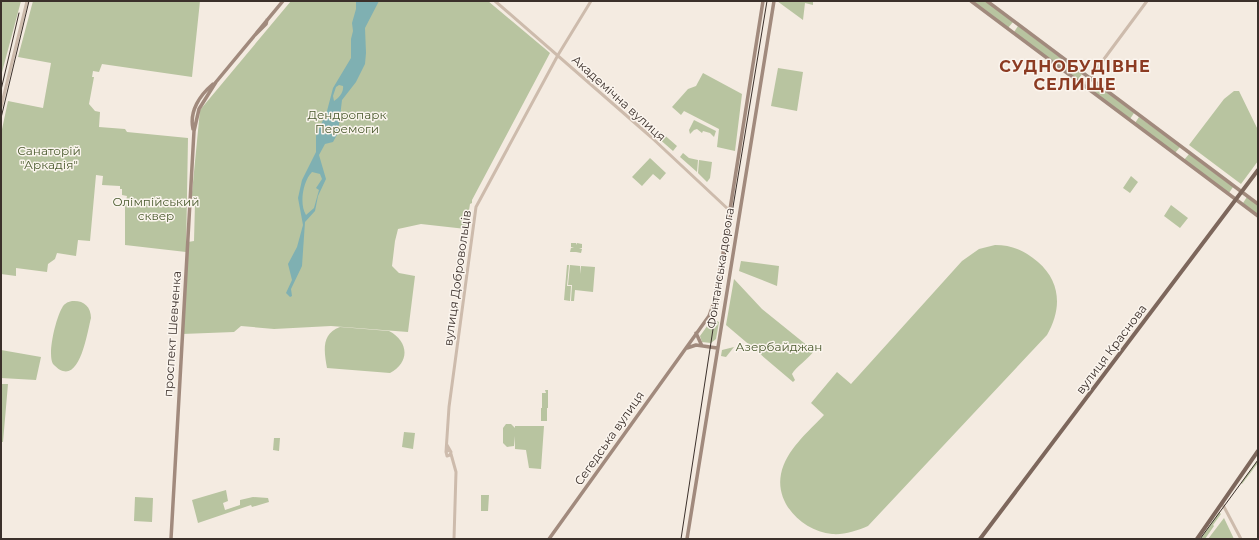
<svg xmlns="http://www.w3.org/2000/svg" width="1259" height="540" font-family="Montserrat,sans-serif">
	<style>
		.green { fill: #b8c4a0 }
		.water { fill: #7fb0b2; fill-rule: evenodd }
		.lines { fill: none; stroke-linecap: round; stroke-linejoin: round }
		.tertiary { stroke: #cdbbac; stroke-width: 3 }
		.secondary { stroke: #a18a7d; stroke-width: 3.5 }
		.primary { stroke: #7d675c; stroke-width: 4 }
		.tram { stroke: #3b302b; stroke-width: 1 }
		.labels { text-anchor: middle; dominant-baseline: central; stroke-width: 3; stroke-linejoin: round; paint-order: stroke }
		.street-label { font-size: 12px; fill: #3b302b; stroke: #fbf5ee }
		.park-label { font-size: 12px; fill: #4a5a2e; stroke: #fbf5ee }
		.district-label { font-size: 16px; font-weight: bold; letter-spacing: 1px; fill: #8c3b22; stroke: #fbf5ee }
	</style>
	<rect width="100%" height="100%" fill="#f4ebe1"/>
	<path class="green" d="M1 1H21L1 76Z
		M33 1H200L192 77 102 64 99 72 93 71 92 77H94L89 104 95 111 100 112 99 127 125 129 127 132 188 138 186 252 125 245V206L127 196 122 195V189H120V186L102 185 103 176 96 175 90 241 78 240 76 256 57 253 55 259 48 264 47 272 16 268V276L1 274V134L8 101 43 108 51 63 18 57Z
		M291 1H488L550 53 472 200V203L470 204 466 229 421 224 398 229 395 241 392 266 399 273 415 276 408 332 331 326 274 329 241 326 234 332 182 334 188 242 194 241 195 203H191L200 110Z
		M777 1H813V5L805 3 803 20Z
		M973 1H985L1013 22 1008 28Z
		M1018 26 1082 74 1078 80 1014 32Z
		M778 68 803 72 797 111 771 106Z
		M703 73 742 94 735 151 717 147 719 129 684 111 681 115 672 107 688 89 696 86Z
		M1094 83 1134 113 1130 119 1089 89Z
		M1234 91H1239L1258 130V161L1241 184 1189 145 1224 99Z
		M1139 117 1180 147 1175 153 1135 123Z
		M694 120 716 131 714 137 710 133 703 131 702 133 697 129 694 130 690 134 689 130Z
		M661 132 677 146 673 151 657 137Z
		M683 153 689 158 698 160 697 172 680 157Z
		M1189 154 1233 187 1229 193 1184 160Z
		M650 158 666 173 660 180 653 174 642 186 632 177Z
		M699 160 712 162 710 178 707 182 698 173Z
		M1131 176 1138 182 1130 193 1123 188Z
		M1247 197 1258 206V215L1243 203Z
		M1171 205 1188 218 1180 228 1164 216Z
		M571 243H576V245L577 243 582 244V248H579L582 249 581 253 576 252V251V252H570L571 248H574L571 247Z
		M995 245C1013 245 1025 251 1038 262 1061 282 1062 309 1047 335L868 526C856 531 844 535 832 534 803 531 775 504 781 474 786 450 808 432 824 415L811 403 837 372 851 384 962 261 979 249Z
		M741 261 779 266 777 286 739 271Z
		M567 265H569L567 286H571L570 301 564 300Z
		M570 265 580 266V274L581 266 595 267 593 292 575 290 574 301H571L572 285H568Z
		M734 279 762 309 814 351C808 359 796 367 792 374L795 380 793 382 726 325Z
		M72 301C83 300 91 306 91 318 87 333 79 392 53 364 47 354 56 318 62 308 64 304 67 302 72 301Z
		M714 320 719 322 716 339 711 343 702 342 700 336 710 322Z
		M340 327 389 331C409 341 410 363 390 373L327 368C324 351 321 334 340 327Z
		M734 347 726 357 721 356 722 350Z
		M1 350 41 357 36 380 1 378Z
		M1 384H8L3 442H1Z
		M545 390H548V408H542V393H546Z
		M541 408H547V421H541Z
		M506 424H511L515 428V426H544L541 469 529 468 526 450 515 449V436L514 446 507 447 503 443V428Z
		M404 432 415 433 413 449 402 447Z
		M274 438H280L279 451 273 450Z
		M1258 459V463L1242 484 1241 483Z
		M226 490 228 501 223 503 225 510 240 505V500L253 497 268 498 269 502 252 507 251 505 198 523 192 500Z
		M481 495H489L488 511H481Z
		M135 497 153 498 152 522 134 521Z
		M1219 512 1221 514 1213 525 1214 526 1205 539H1200Z
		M1224 518 1234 539H1208Z"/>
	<path class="water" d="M356 1H379L365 28 366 53 365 64 356 82 342 100 338 133 333 142 325 144 319 155 326 179 318 196 315 211 305 222 302 266 291 289 292 296 290 297 286 293 292 280 288 264 297 247 303 225 298 198 302 180 316 152V136L327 111 333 88 351 58V39L353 31 352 23 356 9ZM339 85 343 86C344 92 339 98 334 101L333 96 336 87ZM312 172 320 174 322 179 316 188 319 190 314 208 306 215C299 204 303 181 312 172Z"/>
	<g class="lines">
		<path class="tertiary" d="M495 1 651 137 729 210
			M1084 86 1147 1
			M1 107 27 1
			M447 445 451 452 450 455 447 456 446 452 449 450
			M446 452 449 407 476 207 558 55 591 1
			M451 454 456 472 454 539
			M1222 503 1241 539"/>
		<path class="secondary" d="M971 1 1258 216
			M987 1 1258 204
			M255 35 266 24 267 20
			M193 129C189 111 200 95 213 84
			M696 333 702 346
			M687 348 696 345 717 348
			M171 539 194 131 199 109 216 82 283 1
			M549 539 709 316 713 305 722 260 763 1
			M687 539 774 1"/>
		<path class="primary" d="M980 539 1258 170
			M1197 539 1258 451"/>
		<path class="tram" d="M1 90 19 13
			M1 118 29 1
			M681 539 715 316 767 1
			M1200 539 1258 460"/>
	</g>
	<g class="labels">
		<g class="street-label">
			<text transform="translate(619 98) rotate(42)">Академічна вулиця</text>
			<text transform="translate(720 268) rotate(-81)">Фонтанська дорога</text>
			<text transform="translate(457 278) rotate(-82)">вулиця Добровольців</text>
			<text transform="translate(172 334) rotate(-86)">проспект Шевченка</text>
			<text transform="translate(1111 349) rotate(-53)">вулиця Краснова</text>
			<text transform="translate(609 438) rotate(-55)">Сегедська вулиця</text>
		</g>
		<g class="park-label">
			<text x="347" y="114">Дендропарк<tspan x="347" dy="14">Перемоги</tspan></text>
			<text x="49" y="150">Санаторій<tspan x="49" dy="14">"Аркадія"</tspan></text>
			<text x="156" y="201">Олімпійський<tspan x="156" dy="14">сквер</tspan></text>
			<text x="779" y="346">Азербайджан</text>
		</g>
		<g class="district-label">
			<text x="1075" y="66">СУДНОБУДІВНЕ<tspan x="1075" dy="18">СЕЛИЩЕ</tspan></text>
		</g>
	</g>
	<rect width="1259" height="540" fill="none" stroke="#3b302b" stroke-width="4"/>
</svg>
